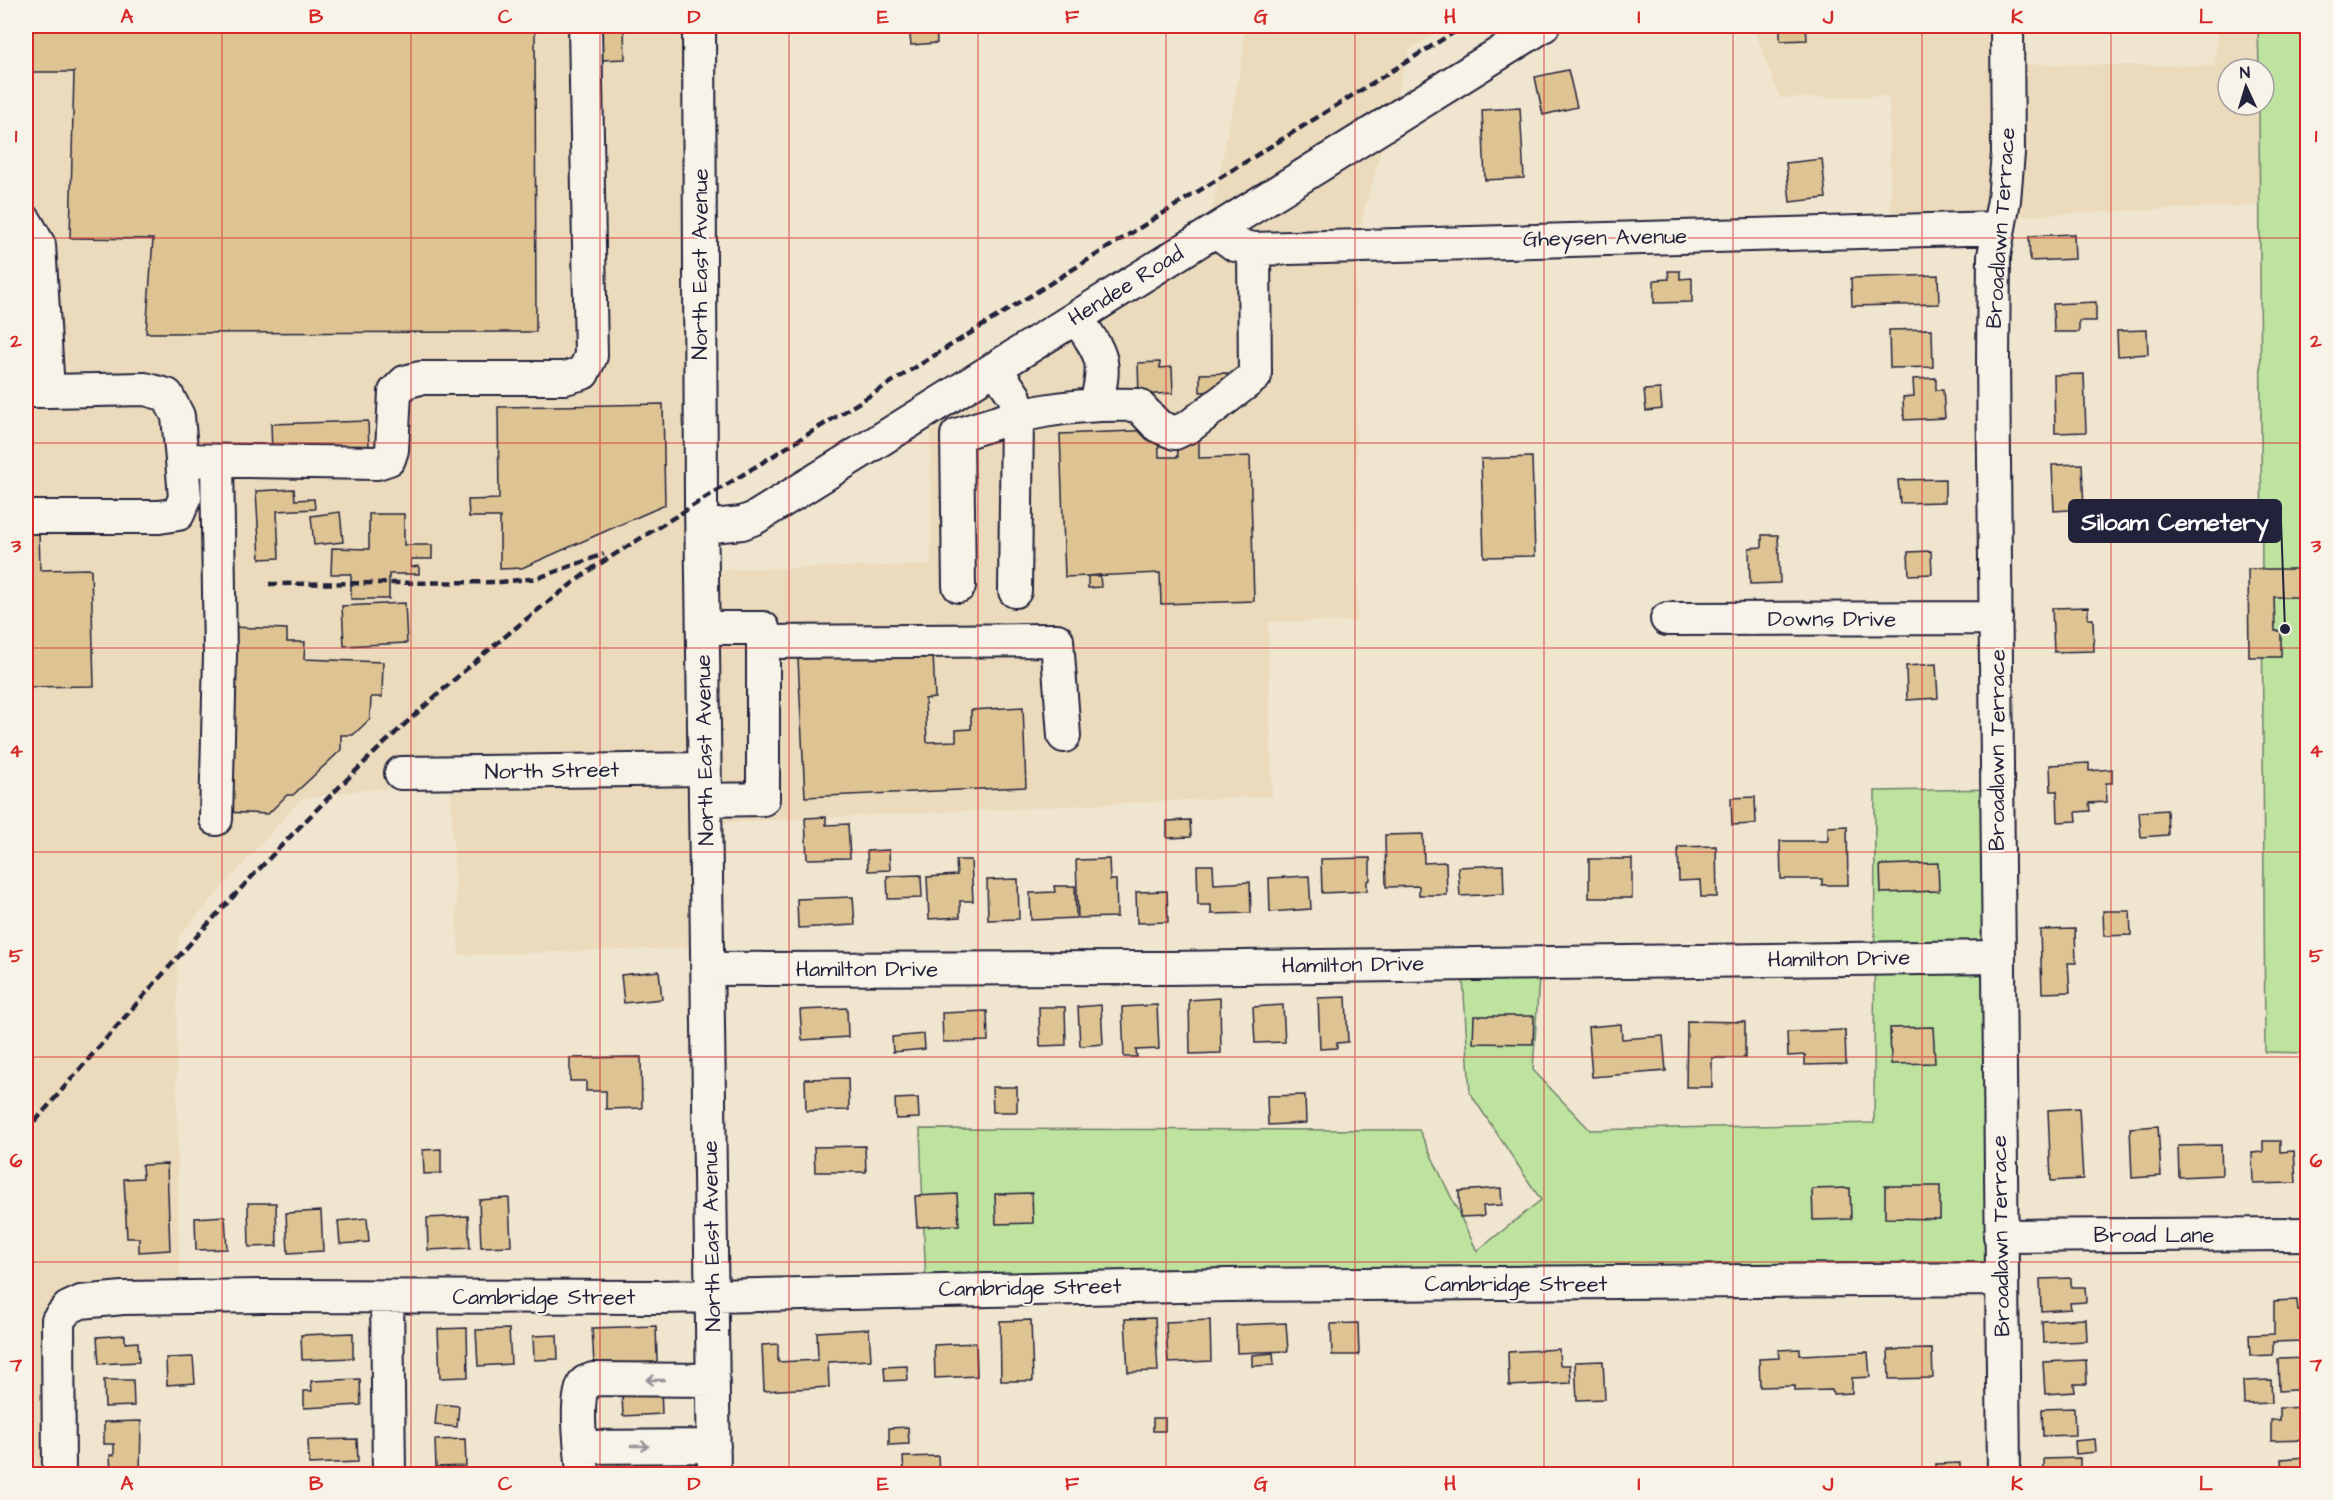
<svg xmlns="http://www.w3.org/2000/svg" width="2333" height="1500" font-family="'Architects Daughter',sans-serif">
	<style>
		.built { fill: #ebdbbc }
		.green { fill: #bde39e; stroke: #70826c; stroke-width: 1.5 }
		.building { fill: #dec393; stroke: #22223b; stroke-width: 1.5 }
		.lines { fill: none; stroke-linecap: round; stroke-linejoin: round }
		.minor-casing { stroke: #22223b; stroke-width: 36 }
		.minor { stroke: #f7f3e8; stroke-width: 32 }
		.rail { stroke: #22223b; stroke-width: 4.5; stroke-dasharray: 9 4.5; stroke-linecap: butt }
		.oneway { stroke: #97959a }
		.grid { fill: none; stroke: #d62828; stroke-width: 1.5; stroke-opacity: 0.55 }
		.labels { text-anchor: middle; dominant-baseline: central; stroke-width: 4.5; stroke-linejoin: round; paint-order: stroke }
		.street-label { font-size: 22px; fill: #22223b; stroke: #f7f3e8 }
		.leader { fill: none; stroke: #22223b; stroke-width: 2 }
		.callout-dot { fill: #22223b; stroke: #f7f3e8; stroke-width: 2 }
		.callout { fill: #22223b; stroke: #22223b; stroke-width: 2 }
		.callout-label { font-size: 24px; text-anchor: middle; font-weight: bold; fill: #fff }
		.neatline { fill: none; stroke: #d62828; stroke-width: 2 }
		.grid-label { font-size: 20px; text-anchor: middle; font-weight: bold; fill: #d62828 }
	</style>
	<rect width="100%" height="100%" fill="#f0e5ce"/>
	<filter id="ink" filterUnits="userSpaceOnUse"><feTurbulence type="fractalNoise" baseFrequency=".0167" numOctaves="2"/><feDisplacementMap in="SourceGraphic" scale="12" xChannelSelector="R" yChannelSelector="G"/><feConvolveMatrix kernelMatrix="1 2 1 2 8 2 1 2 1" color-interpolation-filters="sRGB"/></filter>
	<g filter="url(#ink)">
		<path class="built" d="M26 26H702L708 570 931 565 930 405 1208 231 1244 49 1243 26H1448L1409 50 1355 244 1357 621 1268 622 1272 796 713 823 714 947 459 955 450 786 360 790 301 799 178 937 176 1059 180 1296 65 1301 63 1474H26Z
			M1753 26H2014V64L2214 66 2219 26H2258L2259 69H2228V105H2259L2260 205 1891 221 1889 96 1780 98Z"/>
		<path class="green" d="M2258 26H2308L2307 1053 2265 1052 2259 105H2264V69H2259Z
			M1998 789 2008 1276 926 1288 920 1129 1419 1130 1477 1251 1541 1200 1470 1093 1462 961H1540L1533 1070 1590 1130 1874 1123 1875 791Z"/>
		<path class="building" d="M29 26H535L536 332 146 333 153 239 70 238 74 72H29Z
			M909 26H936L937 43 911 45Z
			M1096 26H1119L1120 30 1096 32Z
			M1780 26H1806L1807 40 1780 41Z
			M624 28 625 59 601 60V29Z
			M1568 70 1577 107 1543 115 1535 77Z
			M1520 108 1524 178 1485 180 1482 110Z
			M1822 159 1826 198 1790 202 1786 163Z
			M2074 234 2075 259 2030 261 2029 236Z
			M1668 271H1680V279L1692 278V302L1654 303V280L1669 279Z
			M1938 275 1939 304 1852 306 1851 278Z
			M2096 302V321H2079V332H2054L2053 304Z
			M1932 329 1933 367 1890 368 1889 330Z
			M2147 330 2148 354 2118 356 2117 331Z
			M1160 362V368L1172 367 1173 393 1139 395 1138 363Z
			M1227 373V391L1200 392V374Z
			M2084 374 2086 432 2055 433 2054 375Z
			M1936 378V390H1943L1945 418 1904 420 1903 397 1914 396 1913 379Z
			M1660 389 1662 409 1646 411 1644 390Z
			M663 404 665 505 522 568 500 569V517H469L468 500 499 499 498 407Z
			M368 421 369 450 272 453 271 424Z
			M1158 430 1159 457H1178L1177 441H1199V458L1250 456 1254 601 1161 604 1160 573 1065 577 1060 434Z
			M1532 457 1535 556 1484 557 1481 459Z
			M2082 464 2084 509 2054 511 2052 465Z
			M1945 479V502L1900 503 1898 480Z
			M294 489 295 500 314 499 315 509 277 511 279 558 260 559 256 491Z
			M340 512 343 542 314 545 311 516Z
			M369 514H404V545H432V559H411V567L419 566V574H389V599H351V574H331L332 548 369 549Z
			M26 530H39L40 570 91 569 94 686 26 687Z
			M1762 535H1778L1780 583 1750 584 1749 548 1762 547Z
			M1931 551 1932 574 1909 575 1908 552Z
			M2248 569H2306V597H2274L2275 631H2281V657H2249Z
			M1100 575 1101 587 1088 588V576Z
			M405 603 407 643 344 646 342 606Z
			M2088 607V619H2093L2094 651 2054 652 2052 608Z
			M232 627 287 629V642H305L304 659 383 662 382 697H371L370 719 353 735H341V750L293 795H287L268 814 225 812Z
			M933 653 935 698 925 699 927 742 956 741V730L971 729V710L1023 707 1026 787 805 797 798 659Z
			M1936 664 1938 698 1907 700 1906 666Z
			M2089 763V771L2112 769V783H2106L2107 802 2089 803 2090 811 2076 812 2077 821 2058 822 2057 791H2051L2050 765Z
			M1755 797 1756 824 1732 825 1731 798Z
			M2167 810 2168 835 2141 837 2139 812Z
			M826 817V825L848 824 850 858 807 859 805 818Z
			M1190 820 1191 837 1167 838V821Z
			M1847 826 1848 885H1822V879H1781L1780 841H1828V827Z
			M1423 834 1424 863 1446 862 1447 895H1419V886L1386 887 1385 835Z
			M1716 846 1717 897H1701L1700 880 1679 881 1678 847Z
			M889 850 890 870 868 871 867 851Z
			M1370 858V880L1367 881V891L1322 893 1321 859Z
			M1109 859 1110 880H1116L1117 917 1078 918 1076 860Z
			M1589 859H1632V898H1589Z
			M956 860H971L973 901H960V917L929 919 927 877 957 875Z
			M1938 863 1939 891 1881 893 1880 865Z
			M1197 865H1213L1214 884 1250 882 1251 913 1211 914V905H1198Z
			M1503 865 1504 894 1460 896 1458 867Z
			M921 875 922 898 888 899 887 876Z
			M1309 876 1311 909 1270 912 1269 878Z
			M1018 879 1019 919 988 920 987 880Z
			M1054 886H1075L1076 918 1031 920 1030 893 1055 892Z
			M1167 891 1168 922 1137 923 1136 892Z
			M853 897 855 925 798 928 797 899Z
			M2103 911H2130L2131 935 2104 936Z
			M2075 929 2076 963H2068L2070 992 2042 993 2040 930Z
			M659 971 662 999 624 1003 621 975Z
			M1346 997 1348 1042 1337 1043V1048L1320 1049 1318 998Z
			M1220 998 1221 1053 1190 1054 1189 1000Z
			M1101 1005 1103 1044 1080 1046 1078 1007Z
			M1157 1005 1159 1049 1136 1050 1137 1057H1124L1122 1007Z
			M1283 1005 1285 1042 1255 1043 1253 1007Z
			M1039 1007H1065L1066 1045 1040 1046Z
			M847 1008 848 1037 802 1040 800 1010Z
			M987 1011 988 1041 943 1042 942 1013Z
			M1474 1016H1534L1533 1044 1473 1043Z
			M1687 1021 1745 1022V1058H1712V1087H1686Z
			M1621 1024 1622 1039 1663 1036 1666 1071 1592 1077 1588 1027Z
			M1933 1027 1935 1063 1891 1064 1890 1028Z
			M1845 1030 1846 1064 1805 1065V1055L1788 1056 1787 1032Z
			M924 1034 925 1049 893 1052 892 1037Z
			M641 1057 642 1108 606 1109V1091H586V1081H570V1058Z
			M848 1078 849 1110 806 1111 805 1079Z
			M992 1087H1017V1112H993Z
			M1305 1095 1306 1123 1268 1125 1267 1096Z
			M918 1098 919 1118 896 1119 895 1099Z
			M2079 1108 2083 1179 2051 1181 2048 1110Z
			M2158 1126 2161 1176 2132 1178 2130 1128Z
			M2263 1141H2280V1152L2294 1151 2296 1183 2253 1184 2252 1153 2263 1152Z
			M2221 1145 2222 1175 2179 1177 2178 1146Z
			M865 1146 866 1172H815L814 1147Z
			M441 1149V1173L424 1174 423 1150Z
			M167 1164 170 1250 139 1252V1238H127L124 1179 143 1178 142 1165Z
			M1885 1186H1940V1219L1885 1218Z
			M1501 1188 1502 1205 1483 1206 1484 1216 1460 1217 1459 1191Z
			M1850 1188 1851 1219 1813 1220 1812 1189Z
			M1032 1193 1033 1223 996 1224 995 1194Z
			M957 1194 959 1225 917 1227 915 1196Z
			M509 1198 511 1246 481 1247 479 1200Z
			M248 1203H276L277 1246 249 1247Z
			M321 1211 323 1251 288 1253 286 1213Z
			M225 1216 227 1249 196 1250 195 1218Z
			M468 1216 470 1248 428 1250 427 1218Z
			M367 1218 369 1242 340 1244 338 1221Z
			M2071 1278V1287H2085L2086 1302 2070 1303 2071 1309 2041 1311 2040 1279Z
			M2297 1300 2298 1311H2304L2305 1341 2273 1342V1355L2250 1356 2249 1335 2274 1334V1301Z
			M1155 1318 1158 1371 1128 1372 1125 1319Z
			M2086 1319 2087 1341 2043 1343 2042 1321Z
			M1031 1320 1033 1381H1001L1000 1321Z
			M1210 1320 1211 1361 1168 1363 1166 1322Z
			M1286 1323 1288 1351 1237 1353 1236 1325Z
			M1358 1323 1359 1355H1332L1331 1324Z
			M656 1326 657 1362 594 1364 592 1328Z
			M467 1328 468 1377 440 1378 438 1329Z
			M509 1329 511 1364 478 1366 476 1330Z
			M869 1329 871 1360 828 1362 829 1387 764 1391 762 1345 778 1344V1362L818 1360 817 1332Z
			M353 1333V1358L302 1360 301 1335Z
			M125 1335V1343L138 1342 139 1362 99 1364 97 1337Z
			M557 1335 558 1359 534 1360 533 1336Z
			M976 1343 977 1376 935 1378 934 1345Z
			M1559 1349 1560 1365H1570L1571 1383 1509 1386 1508 1352Z
			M1800 1349V1355L1868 1352 1870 1377 1852 1378V1393L1833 1394 1832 1390 1795 1391V1386L1760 1387 1759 1359 1779 1358 1778 1350Z
			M1932 1349 1933 1378 1889 1379 1888 1350Z
			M1273 1353 1274 1365 1252 1366V1355Z
			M193 1357 195 1383 167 1385 166 1358Z
			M2307 1358 2308 1389 2279 1391 2278 1359Z
			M2086 1360 2087 1384H2074L2075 1392 2045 1394 2043 1362Z
			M1603 1361 1605 1399 1577 1400 1575 1362Z
			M907 1366 908 1380 885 1381 884 1367Z
			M360 1379 361 1405 304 1408V1391H312L311 1381Z
			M104 1380H133L134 1406 105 1407Z
			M2271 1380 2272 1403 2244 1404 2243 1381Z
			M661 1386 662 1414 623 1416 622 1394Z
			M437 1404 459 1406 457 1427 435 1425Z
			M2308 1407V1440L2271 1441V1420H2280V1408Z
			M2074 1408 2075 1435 2043 1436 2042 1409Z
			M1153 1418H1165V1431H1153Z
			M141 1421 140 1474H111L110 1455H114V1444H104V1422Z
			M908 1427 909 1444 889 1445V1428Z
			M357 1439 358 1462 309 1464 308 1440Z
			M465 1439 466 1466 436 1467 435 1440Z
			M2095 1439 2096 1452 2076 1454 2075 1441Z
			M669 1452V1474H619L618 1454Z
			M938 1456 939 1474H904L903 1457Z
			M2306 1457 2307 1474H2282L2281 1459Z
			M2080 1458V1469H2090V1474H2044V1459Z
			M1960 1463V1474H1936V1464Z
			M1425 1469V1474H1390L1389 1470Z
			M1343 1470V1474H1308V1471Z"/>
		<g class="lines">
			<g class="minor-casing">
				<path id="minor" d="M699 26 701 501 714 1474
					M26 222 39 245 48 391H26
					M1216 231 1235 245 1254 249 1999 228
					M1077 318C1101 355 1108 358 1096 404
					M995 368 1015 397 1017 415 1015 591
					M182 460 377 463 389 459 392 450 395 392 405 382 420 378H565L583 373 591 356 585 26
					M26 517H159L178 514 185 498 182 460 178 416 167 395 145 389 48 391
					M702 527 742 523 755 518 1543 26
					M959 586 957 435C1025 412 1066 403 1138 405L1158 426 1175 433 1190 426 1255 376 1254 249
					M1667 619 1996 618
					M703 628H763V799L705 800
					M763 642 1057 640 1064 736
					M401 773 704 769
					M216 819 220 655 217 461
					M708 969 1169 968 1999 957
					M2000 1236 2308 1234
					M387 1297 389 1474
					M582 1447 714 1446
					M59 1474 58 1320 68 1308 81 1302 123 1298 261 1296 659 1297 1228 1285 2001 1279
					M583 1474C582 1452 573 1400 585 1382L593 1379 713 1380
					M2004 1474 1993 359 1994 256 2004 200 2008 153 2007 26"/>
			</g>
			<use href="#minor" class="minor"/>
			<path class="rail" d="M269 584 501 582 538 578 604 554
				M26 1132C198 930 380 723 596 566L1464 26"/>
		</g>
		<defs><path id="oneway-shaft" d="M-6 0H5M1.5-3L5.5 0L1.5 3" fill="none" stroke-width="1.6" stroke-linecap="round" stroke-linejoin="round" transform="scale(1.5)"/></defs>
		<g class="oneway">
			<use href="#oneway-shaft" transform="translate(655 1380) rotate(-180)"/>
			<use href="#oneway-shaft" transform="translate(640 1446)"/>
		</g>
	</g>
	<path class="grid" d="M222 26V1474M411 26V1474M600 26V1474M789 26V1474M978 26V1474M1166 26V1474M1355 26V1474M1544 26V1474M1733 26V1474M1922 26V1474M2111 26V1474M26 238H2308M26 443H2308M26 648H2308M26 852H2308M26 1057H2308M26 1262H2308"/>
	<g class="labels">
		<g class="street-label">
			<text transform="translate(2001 228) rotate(-86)">Broadlawn Terrace</text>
			<text transform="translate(1605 238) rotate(-1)">Gheysen Avenue</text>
			<text transform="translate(700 264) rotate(-90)">North East Avenue</text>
			<text transform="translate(1126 286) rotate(-32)">Hendee Road</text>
			<text x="1832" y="619">Downs Drive</text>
			<text transform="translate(705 750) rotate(-91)">North East Avenue</text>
			<text transform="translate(1997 750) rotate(-90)">Broadlawn Terrace</text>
			<text transform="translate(552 771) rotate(-1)">North Street</text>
			<text transform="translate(1839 959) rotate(-1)">Hamilton Drive</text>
			<text transform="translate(1353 965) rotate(-1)">Hamilton Drive</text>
			<text x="867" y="969">Hamilton Drive</text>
			<text x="2154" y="1235">Broad Lane</text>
			<text transform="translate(712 1236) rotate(-91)">North East Avenue</text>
			<text transform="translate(2001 1236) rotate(-91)">Broadlawn Terrace</text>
			<text x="1516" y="1284">Cambridge Street</text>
			<text transform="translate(1030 1288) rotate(-1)">Cambridge Street</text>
			<text x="544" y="1297">Cambridge Street</text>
		</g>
	</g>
	<path class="leader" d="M2285 629L2281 521"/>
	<circle class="callout-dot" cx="2285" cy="629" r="6"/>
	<rect class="callout" x="2069" y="500" width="212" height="42" rx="6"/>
	<g class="callout-label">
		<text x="2175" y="530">Siloam Cemetery</text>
	</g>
	<rect width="2333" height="1500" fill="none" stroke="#f7f3e8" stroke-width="66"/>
	<g transform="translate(2246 87) rotate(356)"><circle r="28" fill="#f7f3e8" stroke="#a29fa3" stroke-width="1.5"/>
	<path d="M0-4.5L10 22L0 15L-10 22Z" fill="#22223b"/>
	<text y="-9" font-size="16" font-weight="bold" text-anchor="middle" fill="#22223b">N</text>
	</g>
	<rect x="33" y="33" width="2267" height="1434" class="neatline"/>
	<g class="grid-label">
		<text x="127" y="23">A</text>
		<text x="316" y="23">B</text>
		<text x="505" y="23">C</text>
		<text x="694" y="23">D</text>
		<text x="883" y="23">E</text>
		<text x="1072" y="23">F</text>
		<text x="1261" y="23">G</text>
		<text x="1450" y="23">H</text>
		<text x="1639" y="23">I</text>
		<text x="1828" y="23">J</text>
		<text x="2017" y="23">K</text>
		<text x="2206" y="23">L</text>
		<text x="16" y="142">1</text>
		<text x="2316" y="142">1</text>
		<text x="16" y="347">2</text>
		<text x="2316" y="347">2</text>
		<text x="16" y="552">3</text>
		<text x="2316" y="552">3</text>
		<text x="16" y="757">4</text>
		<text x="2316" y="757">4</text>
		<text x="16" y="962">5</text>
		<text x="2316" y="962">5</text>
		<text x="16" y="1167">6</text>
		<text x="2316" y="1167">6</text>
		<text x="16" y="1371">7</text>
		<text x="2316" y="1371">7</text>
		<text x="127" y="1490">A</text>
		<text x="316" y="1490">B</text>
		<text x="505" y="1490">C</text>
		<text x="694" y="1490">D</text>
		<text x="883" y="1490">E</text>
		<text x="1072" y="1490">F</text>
		<text x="1261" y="1490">G</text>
		<text x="1450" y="1490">H</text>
		<text x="1639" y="1490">I</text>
		<text x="1828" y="1490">J</text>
		<text x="2017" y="1490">K</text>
		<text x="2206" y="1490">L</text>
	</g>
</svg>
